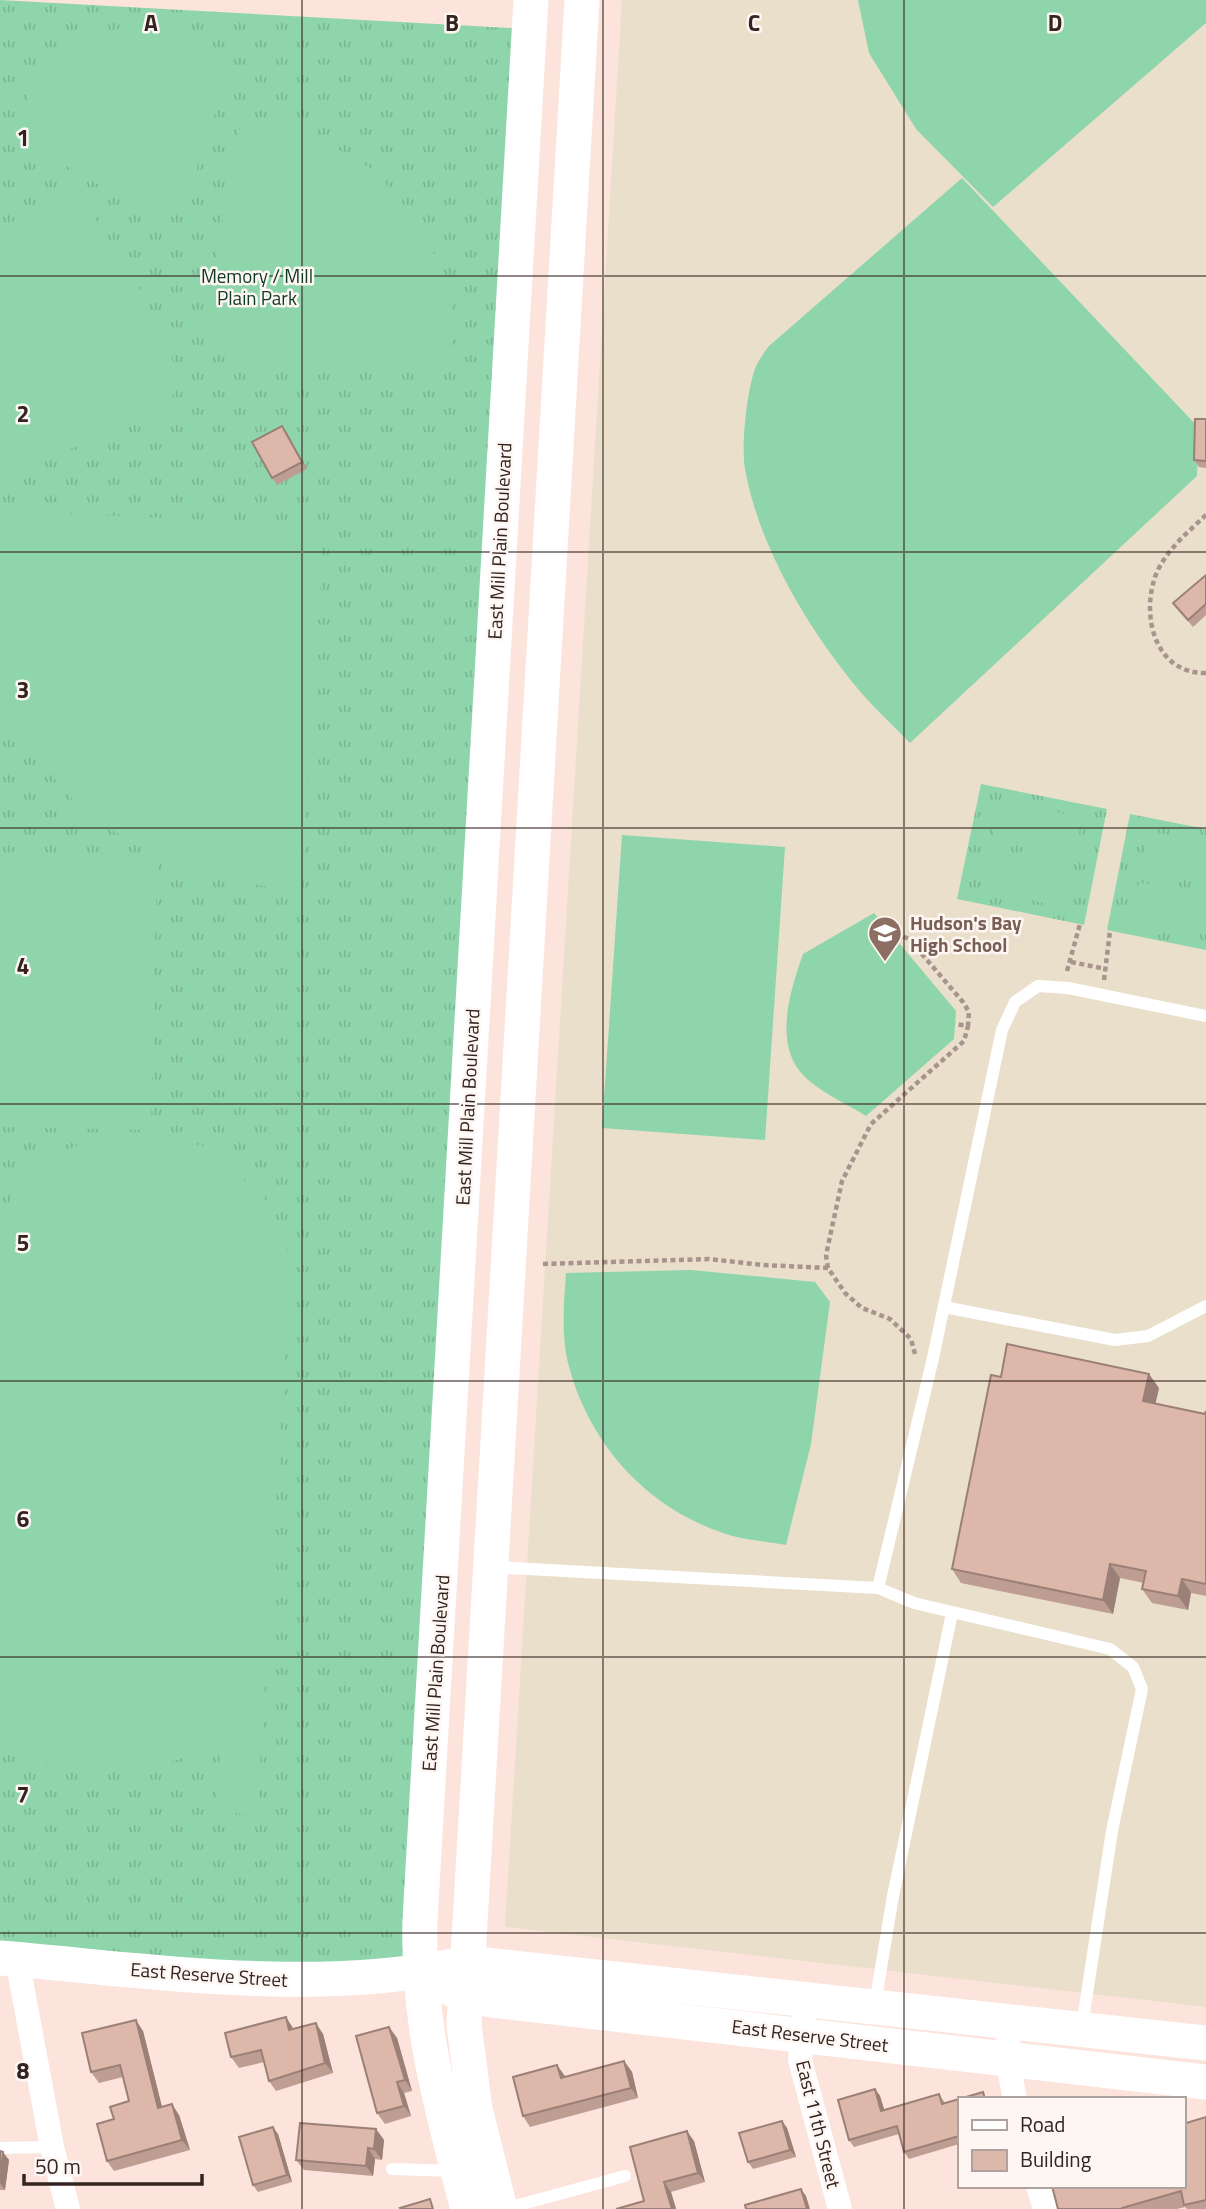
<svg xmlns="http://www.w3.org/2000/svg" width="1206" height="2209" font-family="'Titillium Web',sans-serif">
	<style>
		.education { fill: #eadfcb }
		.grass { fill: url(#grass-tufts) }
		.garden { fill: #8ed5ac }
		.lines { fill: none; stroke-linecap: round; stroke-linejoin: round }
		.path { stroke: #a8948d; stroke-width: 4.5; stroke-dasharray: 5 3.5; stroke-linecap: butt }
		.lane { stroke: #fff; stroke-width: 12 }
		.street { stroke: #fff; stroke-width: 24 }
		.secondary { stroke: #fff; stroke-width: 35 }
		.wall { fill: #be9d92 }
		.shaded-wall { fill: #9b8077 }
		.building { fill: #ddb7aa; stroke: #9b8077; stroke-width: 2 }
		.grid { fill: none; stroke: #33241f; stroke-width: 2; stroke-opacity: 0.55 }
		.labels { text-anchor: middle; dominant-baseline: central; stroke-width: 5; stroke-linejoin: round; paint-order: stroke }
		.park-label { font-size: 19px; fill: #103924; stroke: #fef6f3 }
		.street-label { font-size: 19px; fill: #33241f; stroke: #fef6f3 }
		.education-label { font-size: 19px; font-weight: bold; fill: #785e54; stroke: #fef6f3; text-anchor: start }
		.grid-label { font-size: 23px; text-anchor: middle; font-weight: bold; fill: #33241f; stroke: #fef6f3; stroke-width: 5; stroke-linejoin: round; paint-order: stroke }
	</style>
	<defs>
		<pattern id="grass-tufts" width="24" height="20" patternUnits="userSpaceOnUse" patternTransform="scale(1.75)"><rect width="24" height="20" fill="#8ed5ac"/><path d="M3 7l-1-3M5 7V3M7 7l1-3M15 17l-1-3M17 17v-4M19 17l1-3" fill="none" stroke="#7bb794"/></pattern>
	</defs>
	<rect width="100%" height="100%" fill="#fce4dc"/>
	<path class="education" d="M622 0H1206V2007L505 1927Z"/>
	<path class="grass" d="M0 0 529 29 408 1954 378 1977 0 1957Z
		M981 784 1107 809 1084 925 957 899Z
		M1130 814 1206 829V950L1107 930Z"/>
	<path class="garden" d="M858 0H1206V23L993 207 916 129 869 53Z
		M179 24 232 61 186 201 151 214 15 137 37 67 80 37 131 26Z
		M241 120 312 134 375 171 423 227 450 295 454 368 232 367 204 321Z
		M962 178 1199 428 1197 476 910 743C893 725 874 708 858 689 808 629 759 547 745 469 741 446 747 390 755 369 758 361 764 353 769 346Z
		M72 182 146 300 180 377 166 412 0 476V237L11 223Z
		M0 511 308 524 323 543 301 892 189 873 88 817 12 730 0 703Z
		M1000 801 1082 817 1075 856 992 839Z
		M1149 831 1206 842V882L1142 869Z
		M622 835 785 847 765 1140 602 1128Z
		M989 852 1072 868 1065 907 982 890Z
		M0 859 157 863 151 1130 0 1127Z
		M1139 882 1206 895V935L1131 921Z
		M874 913 956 1011 954 1039 866 1116C847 1104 822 1093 806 1078 772 1047 790 991 803 954Z
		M106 1135 204 1146 264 1197 291 1260 257 1815 217 1812 220 1746 134 1774 49 1763 11 1739 0 1720V1222L17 1185 47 1157Z
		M691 1270 815 1282 830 1302 811 1444 786 1545C765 1541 742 1540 723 1533 645 1507 588 1442 568 1363 561 1334 564 1303 566 1273Z"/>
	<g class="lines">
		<path class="path" d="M1206 515C1188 532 1164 552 1155 577 1141 618 1156 674 1206 673
			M897 941 902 936 909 939 963 1002 969 1012 968 1026
			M1071 962 1106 969
			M1067 971 1080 924
			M1104 980 1110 931
			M543 1264 709 1259 763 1265 828 1268 845 1293 862 1308 890 1319 911 1339 915 1354
			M828 1268 826 1255 842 1181 871 1124 964 1041 968 1026 955 1024"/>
		<path class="lane" d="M944 1307 1115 1340 1148 1336 1206 1306
			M492 1567 878 1588 914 1603 1110 1649 1133 1667 1142 1689 1112 1831 1082 2026
			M878 1588 933 1358 1002 1030 1015 1002 1038 986 1068 988 1206 1016
			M875 2004 893 1896 952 1613
			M0 2148 52 2147
			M392 2169 455 2171
			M504 2209 625 2176"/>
		<path class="street" d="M17 1959 52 2147 68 2209
			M804 2019 800 2060 840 2209
			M1010 2020 1007 2058 1015 2099
			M1038 2186 1045 2209"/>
		<path class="secondary" d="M0 1958C156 1971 314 1996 468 1963L1206 2043
			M447 1987 466 1995 492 2000 1206 2082
			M468 2209C442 2109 417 2024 420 1920L531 0
			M500 2209 475 2109 464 2025 582 0"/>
	</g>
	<path class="wall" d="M1206 419V468L1199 467 1194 460Z
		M282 426 307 469 277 485 272 478Z
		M1206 575V615L1193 627 1173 603Z
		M1001 1377 1159 1388 1155 1403 1205 1414 1206 1411V1596L1191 1593 1188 1610 1152 1603 1142 1589 1144 1583 1120 1578 1113 1614 961 1583 952 1569Z
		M389 2027 397 2038 412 2091 404 2093 411 2116 385 2124 377 2113Z
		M294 2028 323 2034 333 2073 276 2091 269 2081 264 2062 239 2068 231 2057Z
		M143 2031 162 2107 179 2115 190 2150 114 2171 107 2161 114 2119 129 2101 123 2077 99 2083 91 2072Z
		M624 2061 632 2072 638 2098 530 2127 523 2116 565 2077Z
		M875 2089 880 2096 884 2110 939 2094 945 2103 959 2099V2144L909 2159 904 2152 899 2134 854 2147 849 2140Z
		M1206 2117V2209H1187L1185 2207 1177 2209H1058L1183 2186Z
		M782 2121 787 2128 796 2157 753 2169 748 2162Z
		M376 2129 384 2140 382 2160 375 2159 373 2176 304 2170 296 2160Z
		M278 2134 292 2182 258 2192 253 2185Z
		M694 2141 705 2182 671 2192 676 2209H616L644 2201Z
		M0 2151 9 2160 5 2190H0Z"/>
	<path class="shaded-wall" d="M282 426 287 433 307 469 302 462Z
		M1149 1374 1159 1388 1153 1415 1143 1401Z
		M1110 1564 1120 1578 1113 1614 1103 1600Z
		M1182 1579 1191 1593 1188 1610 1178 1596Z
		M286 2017 293 2028 289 2030Z
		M136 2020 143 2031 165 2119 158 2108Z
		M316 2023 323 2034 333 2073 325 2063Z
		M389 2027 397 2038 412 2091 405 2080Z
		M624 2061 632 2072 638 2098 631 2088Z
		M557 2065 565 2076 568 2089 561 2078Z
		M397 2082 404 2093 411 2116 404 2106Z
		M875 2089 880 2096 887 2118 881 2111Z
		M172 2104 179 2115 190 2150 182 2140Z
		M782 2121 787 2128 796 2157 790 2150Z
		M273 2127 278 2134 292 2182 287 2175Z
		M376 2129 384 2140 382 2160 374 2149Z
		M687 2131 694 2141 705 2182 698 2173Z
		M368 2148 375 2159 373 2176 366 2166Z
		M3 2152 9 2160 5 2190 0 2183Z
		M664 2182 671 2192 676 2209H672Z
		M801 2189 806 2196 810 2209H807Z"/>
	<path class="building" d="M1195 419H1206V461L1194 460Z
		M282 426 302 462 272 478 252 442Z
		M1206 575V604L1188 620 1173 603Z
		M1007 1344 1149 1374 1143 1401 1205 1414 1206 1411V1584L1182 1579 1178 1596 1142 1589 1146 1571 1110 1564 1103 1600 952 1569 991 1375 1001 1377Z
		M286 2017 289 2030 316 2023 325 2063 269 2081 261 2050 231 2057 225 2033Z
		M136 2020 158 2108 172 2104 182 2140 107 2161 97 2124 114 2119 110 2107 129 2101 120 2065 91 2072 82 2033Z
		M389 2027 405 2080 397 2082 404 2106 377 2113 356 2036Z
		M624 2061 631 2088 523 2116 513 2077 557 2065 561 2078Z
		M875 2089 881 2111 939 2094 942 2104 983 2092 985 2099H959V2136L904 2152 897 2126 849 2140 838 2100Z
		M1206 2117V2200L1184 2205 1181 2191 1122 2208V2209H1058L1052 2186H1183V2124Z
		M782 2121 790 2150 748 2162 739 2133Z
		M300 2123 376 2129 374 2149 368 2148 366 2166 296 2160Z
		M273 2127 287 2175 253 2185 239 2137Z
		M687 2131 698 2173 664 2182 672 2209H616L644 2201 630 2147Z
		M0 2151 3 2152 0 2179Z
		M801 2189 807 2209H746L745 2205Z
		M430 2199 433 2209H401L400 2208Z"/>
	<path class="grid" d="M302 0V2209M603 0V2209M904 0V2209M0 276H1206M0 552H1206M0 828H1206M0 1104H1206M0 1381H1206M0 1657H1206M0 1933H1206"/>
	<defs>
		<g id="school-pin" transform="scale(1.75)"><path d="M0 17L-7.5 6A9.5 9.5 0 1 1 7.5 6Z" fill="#8d6e63" stroke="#fef6f3"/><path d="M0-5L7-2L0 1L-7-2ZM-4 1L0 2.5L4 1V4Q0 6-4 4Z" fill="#fff"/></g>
	</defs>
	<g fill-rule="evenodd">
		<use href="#school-pin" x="885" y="933"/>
	</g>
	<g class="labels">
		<g class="park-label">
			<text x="257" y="275">Memory / Mill<tspan x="257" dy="22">Plain Park</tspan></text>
		</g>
		<g class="street-label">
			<text transform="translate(499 541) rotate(-87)">East Mill Plain Boulevard</text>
			<text transform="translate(467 1107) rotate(-87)">East Mill Plain Boulevard</text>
			<text transform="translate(435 1673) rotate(-86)">East Mill Plain Boulevard</text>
			<text transform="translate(209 1974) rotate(4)">East Reserve Street</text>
			<text transform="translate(810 2035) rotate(7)">East Reserve Street</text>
			<text transform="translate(819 2124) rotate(76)">East 11th Street</text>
		</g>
		<g class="education-label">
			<text x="910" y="922">Hudson's Bay<tspan x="910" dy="22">High School</tspan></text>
		</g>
	</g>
	<g class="grid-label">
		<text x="151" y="31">A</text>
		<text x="452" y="31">B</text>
		<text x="754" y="31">C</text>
		<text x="1055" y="31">D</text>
		<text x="23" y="146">1</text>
		<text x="23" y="422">2</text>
		<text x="23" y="698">3</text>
		<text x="23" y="974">4</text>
		<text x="23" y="1251">5</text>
		<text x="23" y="1527">6</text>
		<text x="23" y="1803">7</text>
		<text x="23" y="2079">8</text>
	</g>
	<rect x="958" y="2097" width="228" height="91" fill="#fef6f3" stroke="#ada29e" stroke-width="2"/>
	<rect x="972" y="2120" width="35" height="10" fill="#ffffff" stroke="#ada29e" stroke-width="2"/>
	<text x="1020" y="2132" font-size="21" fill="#33241f">Road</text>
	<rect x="972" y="2150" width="35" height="21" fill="#ddb7aa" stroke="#ada29e" stroke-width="2"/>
	<text x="1020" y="2167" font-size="21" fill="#33241f">Building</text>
	<path d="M24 2174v10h178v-10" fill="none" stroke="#33241f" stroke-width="3.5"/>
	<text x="35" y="2174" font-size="21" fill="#33241f" stroke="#fef6f3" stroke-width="5" paint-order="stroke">50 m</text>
</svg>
